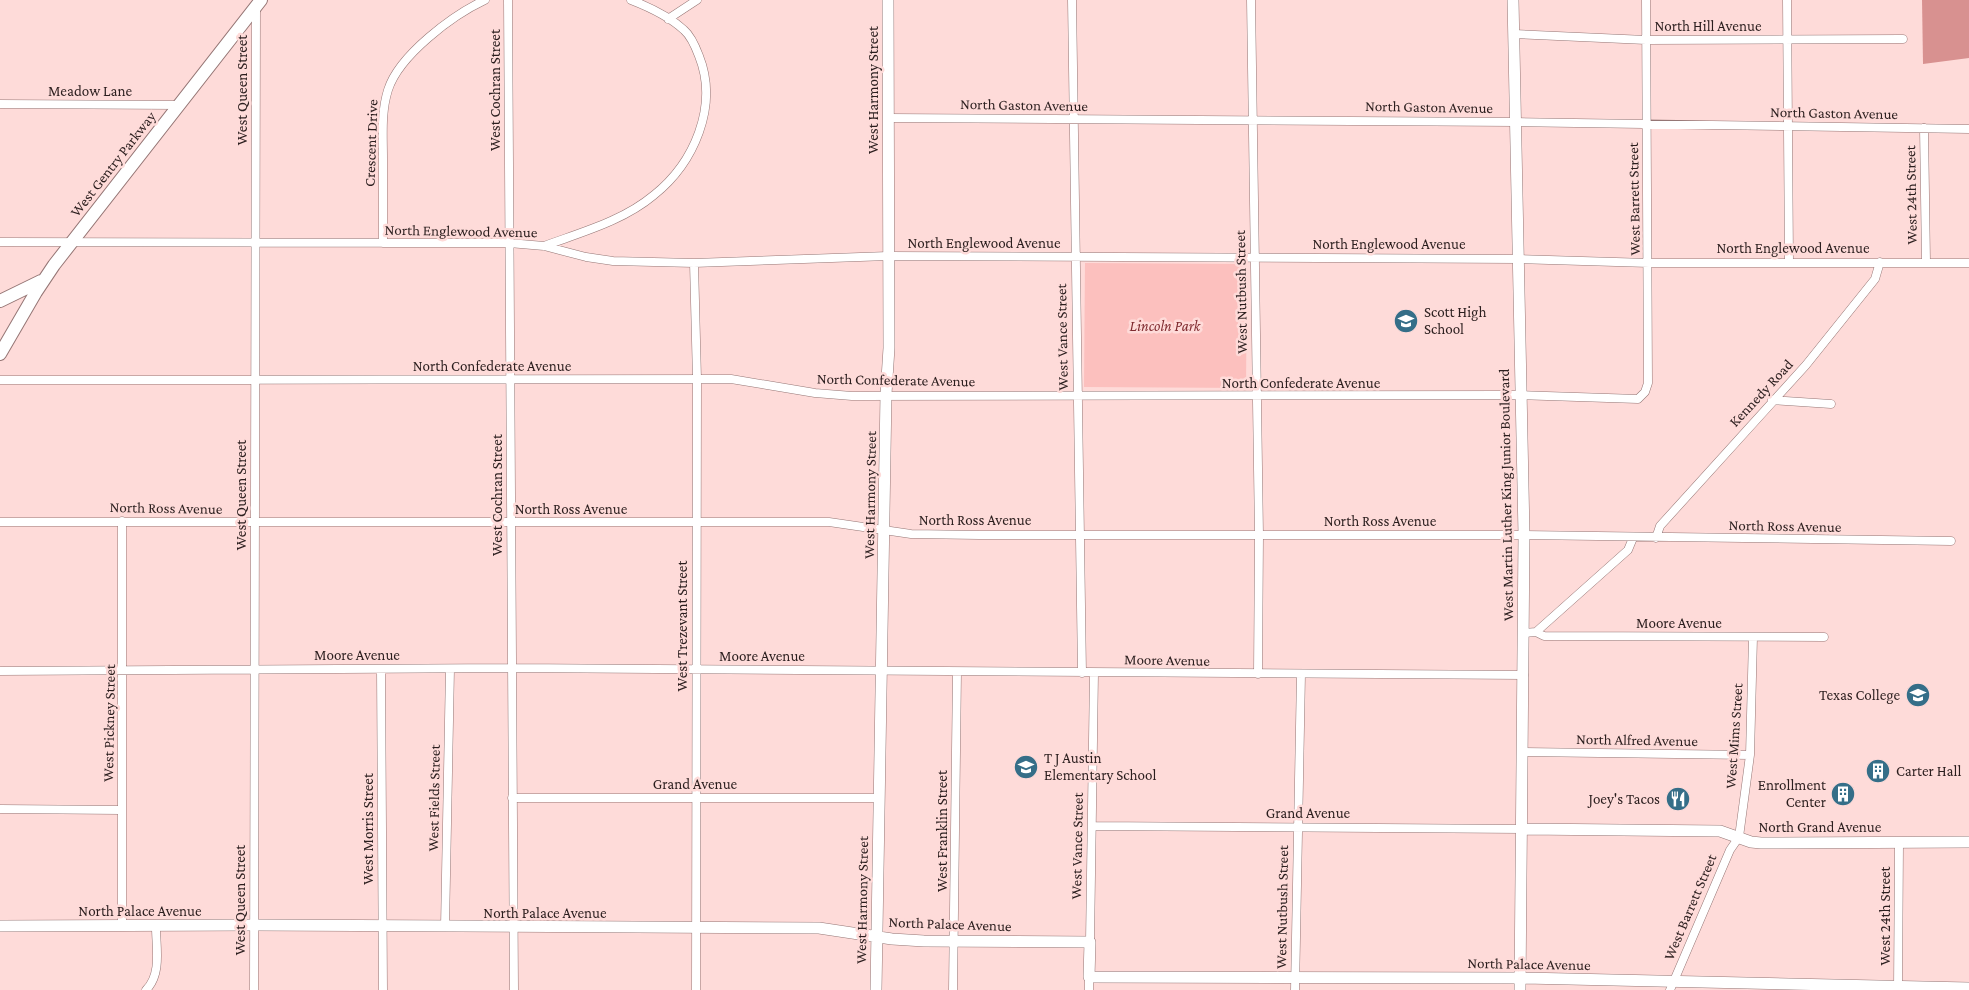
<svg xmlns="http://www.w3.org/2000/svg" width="1969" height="990" font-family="'Crimson Pro',serif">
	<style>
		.green { fill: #fcc0be }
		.forest { fill: #d89190 }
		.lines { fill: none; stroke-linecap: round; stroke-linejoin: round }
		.street-casing { stroke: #957675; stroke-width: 9 }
		.secondary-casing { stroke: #957675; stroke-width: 12 }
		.primary-casing { stroke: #957675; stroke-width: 14 }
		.street { stroke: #fff; stroke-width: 8 }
		.secondary { stroke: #fff; stroke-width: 11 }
		.primary { stroke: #fff; stroke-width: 12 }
		.labels { text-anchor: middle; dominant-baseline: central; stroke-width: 5; stroke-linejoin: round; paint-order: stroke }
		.street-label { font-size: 15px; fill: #2b1e1e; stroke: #fedbd9 }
		.poi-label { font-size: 15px; fill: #2b1e1e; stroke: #fedbd9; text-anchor: start }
		.park-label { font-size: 15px; font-style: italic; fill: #802b30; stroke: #fedbd9 }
	</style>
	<rect width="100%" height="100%" fill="#fedbd9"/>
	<path class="green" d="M1085 263 1247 264 1246 388 1084 387Z"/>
	<path class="forest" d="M1922 0H1969V58L1923 64Z"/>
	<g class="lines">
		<g class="street-casing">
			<path id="street" d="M508 0 514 990
				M1072 0 1082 673
				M1251 0 1259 535 1258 674
				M1787 0 1789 262
				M668 19 697 0
				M1514 34 1646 40 1903 39
				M0 104 180 105
				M888 118 1515 122 1969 129
				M1924 128 1926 262
				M0 242 509 243 544 246 586 257 613 261 694 263 888 256 1517 259 1649 263H1969
				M383 243C383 215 383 186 383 158 383 135 381 112 388 90 399 55 453 15 485 0
				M544 246C582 232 623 221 654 195 694 163 719 106 699 56 696 48 691 36 684 30 670 17 649 7 631 0
				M694 263 697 379 696 990
				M0 380 731 379 815 393 852 396 1519 395 1638 399 1645 392 1648 383 1646 0
				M1772 400 1831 404
				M0 522H829L911 534 979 535H1524L1951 541
				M1656 538 1660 526 1806 365 1875 279 1880 262
				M1536 632 1544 636 1824 637
				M1524 633 1536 632 1628 550 1633 538
				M381 669 383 990
				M0 671 512 668 1524 675
				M1524 752 1750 755
				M512 798H878
				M0 809 121 810
				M1092 826 1523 829
				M122 926V521
				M445 927 450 669
				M1090 942 1094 673
				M1089 977V990
				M146 990C162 974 156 948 156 927
				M254 990 256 7
				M953 990 957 672
				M1295 990 1301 674
				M1670 990 1730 850 1739 837 1750 755 1753 637
				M1898 990 1899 843"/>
		</g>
		<g class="secondary-casing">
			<path id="secondary" d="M1513 0 1524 535 1520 990
				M1523 829 1720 831 1751 842 1761 843 1969 842
				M0 926 253 925 819 928 892 939 924 941 1090 942 1089 977 1520 978 1969 988
				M876 990 886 394 889 348 888 0"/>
		</g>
		<g class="primary-casing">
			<path id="primary" d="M0 301 41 281
				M0 354 36 292 54 265 261 0"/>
		</g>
		<use href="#street" class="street"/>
		<use href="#secondary" class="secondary"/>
		<use href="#primary" class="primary"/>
	</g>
	<defs>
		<g id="school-disc" transform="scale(1.25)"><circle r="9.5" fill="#356e88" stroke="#fedbd9"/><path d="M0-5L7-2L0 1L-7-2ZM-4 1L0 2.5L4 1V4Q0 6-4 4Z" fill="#fff"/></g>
		<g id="university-disc" transform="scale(1.25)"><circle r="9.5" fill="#356e88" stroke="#fedbd9"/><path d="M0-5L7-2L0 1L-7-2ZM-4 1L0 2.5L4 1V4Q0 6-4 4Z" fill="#fff"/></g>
		<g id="building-disc" transform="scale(1.25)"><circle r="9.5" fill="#356e88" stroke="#fedbd9"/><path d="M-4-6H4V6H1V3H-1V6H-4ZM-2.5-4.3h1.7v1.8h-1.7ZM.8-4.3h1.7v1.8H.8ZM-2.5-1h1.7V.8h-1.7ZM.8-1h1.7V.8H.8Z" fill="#fff"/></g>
		<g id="restaurant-disc" transform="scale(1.25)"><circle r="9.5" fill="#356e88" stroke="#fedbd9"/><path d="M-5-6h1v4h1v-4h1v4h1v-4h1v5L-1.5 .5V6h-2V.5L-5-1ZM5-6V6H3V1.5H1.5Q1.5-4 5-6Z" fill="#fff"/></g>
	</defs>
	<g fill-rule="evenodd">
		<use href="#school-disc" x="1406" y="321"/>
		<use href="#university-disc" x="1918" y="695"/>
		<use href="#school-disc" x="1026" y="767"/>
		<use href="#building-disc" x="1878" y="771"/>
		<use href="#building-disc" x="1843" y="794"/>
		<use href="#restaurant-disc" x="1678" y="799"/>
	</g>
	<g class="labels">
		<g class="street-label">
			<text x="1708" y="26">North Hill Avenue</text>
			<text transform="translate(242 90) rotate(-90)">West Queen Street</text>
			<text transform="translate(495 90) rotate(-90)">West Cochran Street</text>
			<text transform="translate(873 90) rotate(-90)">West Harmony Street</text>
			<text x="90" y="91">Meadow Lane</text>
			<text transform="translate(1024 105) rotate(1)">North Gaston Avenue</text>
			<text transform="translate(1429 107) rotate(1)">North Gaston Avenue</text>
			<text transform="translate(1834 113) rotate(1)">North Gaston Avenue</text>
			<text transform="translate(371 143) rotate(-88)">Crescent Drive</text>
			<text transform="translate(113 164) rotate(-52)">West Gentry Parkway</text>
			<text transform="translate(1911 195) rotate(-91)">West 24th Street</text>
			<text transform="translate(1634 199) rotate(-91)">West Barrett Street</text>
			<text transform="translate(461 231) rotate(1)">North Englewood Avenue</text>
			<text x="984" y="243">North Englewood Avenue</text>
			<text x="1389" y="244">North Englewood Avenue</text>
			<text x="1793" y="248">North Englewood Avenue</text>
			<text transform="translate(1241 292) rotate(-91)">West Nutbush Street</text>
			<text transform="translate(1062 337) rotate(-91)">West Vance Street</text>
			<text x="492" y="366">North Confederate Avenue</text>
			<text transform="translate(896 380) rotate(1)">North Confederate Avenue</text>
			<text x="1301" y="383">North Confederate Avenue</text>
			<text transform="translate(1761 393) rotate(-47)">Kennedy Road</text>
			<text transform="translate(241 495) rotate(-90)">West Queen Street</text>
			<text transform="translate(497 495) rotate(-90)">West Cochran Street</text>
			<text transform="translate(870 495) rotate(-89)">West Harmony Street</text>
			<text transform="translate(1506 495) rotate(-91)">West Martin Luther King Junior Boulevard</text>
			<text transform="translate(166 508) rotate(1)">North Ross Avenue</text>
			<text x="571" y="509">North Ross Avenue</text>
			<text x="975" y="520">North Ross Avenue</text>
			<text x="1380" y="521">North Ross Avenue</text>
			<text transform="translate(1785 526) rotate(1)">North Ross Avenue</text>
			<text x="1679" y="623">Moore Avenue</text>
			<text transform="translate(682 626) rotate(-90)">West Trezevant Street</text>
			<text x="357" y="655">Moore Avenue</text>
			<text x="762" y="656">Moore Avenue</text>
			<text transform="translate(1167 660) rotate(1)">Moore Avenue</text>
			<text transform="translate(109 723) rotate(-89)">West Pickney Street</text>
			<text transform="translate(1734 736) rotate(-86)">West Mims Street</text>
			<text transform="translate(1637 740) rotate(1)">North Alfred Avenue</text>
			<text x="695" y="784">Grand Avenue</text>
			<text transform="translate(434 798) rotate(-89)">West Fields Street</text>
			<text x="1308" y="813">Grand Avenue</text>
			<text x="1820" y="827">North Grand Avenue</text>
			<text transform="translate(368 829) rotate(-90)">West Morris Street</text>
			<text transform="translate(942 831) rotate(-90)">West Franklin Street</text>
			<text transform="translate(1077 846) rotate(-89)">West Vance Street</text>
			<text transform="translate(240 900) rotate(-90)">West Queen Street</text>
			<text transform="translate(862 900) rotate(-89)">West Harmony Street</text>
			<text transform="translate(1282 907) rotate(-89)">West Nutbush Street</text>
			<text transform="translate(1690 907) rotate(-67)">West Barrett Street</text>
			<text x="140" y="911">North Palace Avenue</text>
			<text x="545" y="913">North Palace Avenue</text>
			<text transform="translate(1885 916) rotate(-90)">West 24th Street</text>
			<text transform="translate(950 924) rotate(2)">North Palace Avenue</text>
			<text transform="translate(1529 964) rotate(1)">North Palace Avenue</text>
		</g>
		<g class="poi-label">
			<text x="1424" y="312">Scott High<tspan x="1424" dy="17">School</tspan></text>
			<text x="1900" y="695" text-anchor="end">Texas College</text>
			<text x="1044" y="758">T J Austin<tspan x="1044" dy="17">Elementary School</tspan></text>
			<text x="1896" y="771">Carter Hall</text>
			<text x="1826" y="785" text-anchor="end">Enrollment<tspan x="1826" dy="17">Center</tspan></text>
			<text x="1660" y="799" text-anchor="end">Joey's Tacos</text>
		</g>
		<g class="park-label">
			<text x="1165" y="326">Lincoln Park</text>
		</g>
	</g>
</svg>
